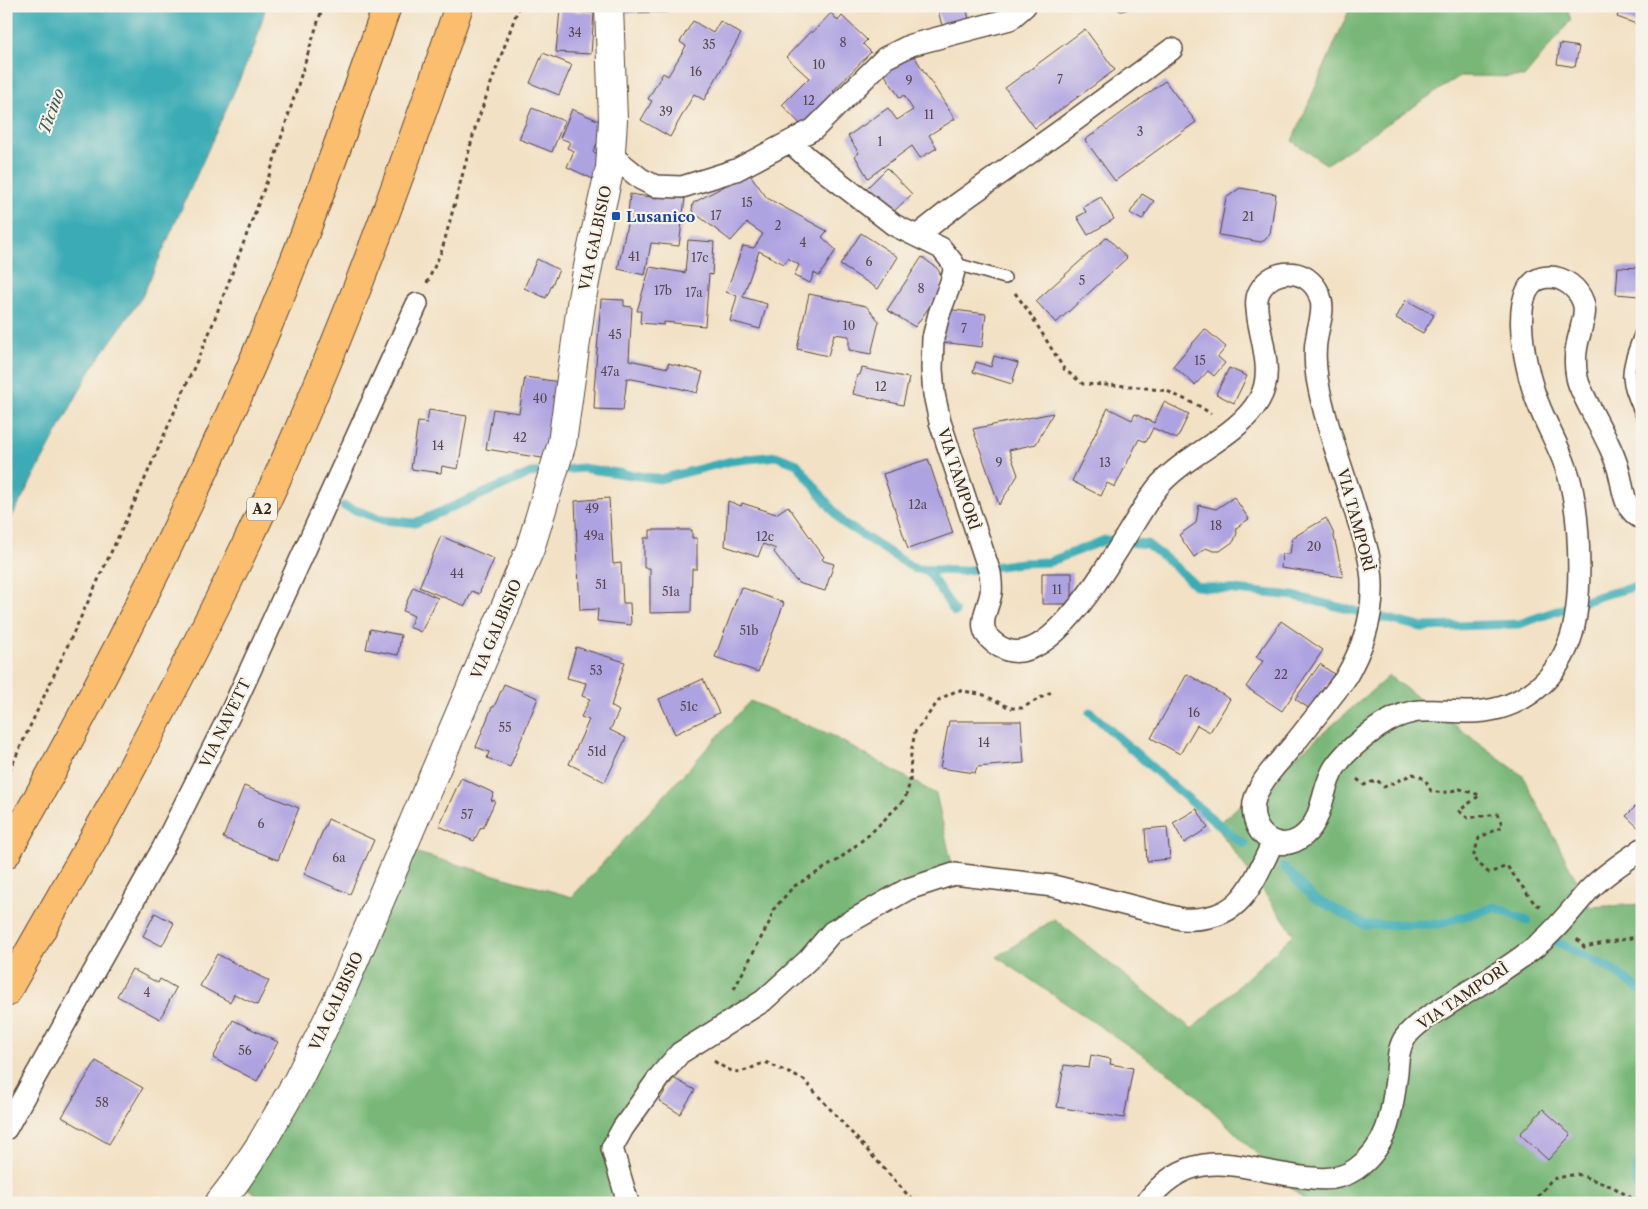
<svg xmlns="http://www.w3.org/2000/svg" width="1648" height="1209" font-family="'Libre Caslon Text',serif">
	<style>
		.forest { fill: #78b778; stroke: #5a704b }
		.water { fill: #3bacb5; stroke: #3b6b6a }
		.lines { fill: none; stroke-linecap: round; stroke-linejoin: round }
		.stream { stroke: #3bacb5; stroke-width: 9 }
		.building { fill: #aea3e1 }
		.service-casing { stroke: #564537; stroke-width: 14 }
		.minor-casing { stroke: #564537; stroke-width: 24 }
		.tertiary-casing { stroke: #564537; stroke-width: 30 }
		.motorway-casing { stroke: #564537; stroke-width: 30 }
		.path { stroke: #564537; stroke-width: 3; stroke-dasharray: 4 4; stroke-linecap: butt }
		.service { stroke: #fff; stroke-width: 11 }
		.minor { stroke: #fff; stroke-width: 21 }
		.tertiary { stroke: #fff; stroke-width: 28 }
		.motorway { stroke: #fbbd6e; stroke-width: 28 }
		.transit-dot { fill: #1a4fb4; stroke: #f7f3e8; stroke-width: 2 }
		.labels { text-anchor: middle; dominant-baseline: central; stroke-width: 4.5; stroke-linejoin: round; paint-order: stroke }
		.number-label { font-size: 12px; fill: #58484f }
		.shield { fill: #f7f3e8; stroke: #73665b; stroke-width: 1 }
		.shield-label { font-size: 14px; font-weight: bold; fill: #3b2a1e }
		.transit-label { font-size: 15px; font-weight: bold; fill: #164399; stroke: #f7f3e8; text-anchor: start }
		.street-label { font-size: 15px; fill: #3b2a1e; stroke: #f7f3e8 }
		.water-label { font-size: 16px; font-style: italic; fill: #3b5853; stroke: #f7f3e8 }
	</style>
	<rect width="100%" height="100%" fill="#f7f3e8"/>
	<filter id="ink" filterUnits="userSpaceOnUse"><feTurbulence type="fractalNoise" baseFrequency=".02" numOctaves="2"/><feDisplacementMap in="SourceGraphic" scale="10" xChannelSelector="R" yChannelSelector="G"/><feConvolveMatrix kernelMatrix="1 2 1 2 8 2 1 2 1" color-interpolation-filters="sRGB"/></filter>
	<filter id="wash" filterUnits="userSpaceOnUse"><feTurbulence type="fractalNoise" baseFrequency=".0096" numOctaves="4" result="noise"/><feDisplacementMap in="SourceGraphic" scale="20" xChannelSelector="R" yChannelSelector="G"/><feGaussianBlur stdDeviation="1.12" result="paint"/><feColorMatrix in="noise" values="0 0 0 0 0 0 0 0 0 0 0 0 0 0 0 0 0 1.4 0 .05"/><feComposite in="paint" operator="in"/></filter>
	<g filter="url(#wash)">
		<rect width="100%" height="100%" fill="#f2e1c4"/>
		<path class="forest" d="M1351 6H1566L1571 20 1524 77 1460 76 1326 164 1292 141Z
			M1389 676 1523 776 1590 907 1642 904V1203H1307L1184 1083 997 957 1054 919 1192 1029 1294 934 1216 826Z
			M750 701 829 734 936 794 954 874 908 889 700 1039 612 1148 628 1203H270L236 1181 403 849 572 897Z"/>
		<path class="water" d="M6 6H266L255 45 142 297 91 369 6 528Z"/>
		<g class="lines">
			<path class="stream" d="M344 506 383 520 415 523 531 473 582 468 660 479 731 461 776 456 797 464 842 522 915 569 961 571 1022 563 1049 562 1105 540 1147 544 1169 561 1196 586 1294 596 1421 627 1519 624 1603 595 1642 585
				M927 570 955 612
				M1090 712 1174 787 1238 840 1245 844
				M1284 867 1312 897 1365 925 1439 924 1495 907 1527 921
				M1555 941 1608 967 1642 991
				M1642 1152C1637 1167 1631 1182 1642 1196"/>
		</g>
		<g id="blocks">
			<path class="building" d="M622 6H667V12L622 13Z
				M937 6H966L969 20 942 26Z
				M1111 6H1133L1126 10 1121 11Z
				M1621 6H1642V26L1617 17Z
				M560 10 594 13 591 54 556 52Z
				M831 13 838 21 842 16 867 40 863 44 871 52 833 91 837 95 804 128 782 105 809 78 786 57 811 31 812 33Z
				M693 21 713 33 720 21 741 34 704 100 694 94 670 137 641 120 652 101 648 99 663 73 668 76 686 46 680 42Z
				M1085 29 1115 70 1035 128 1005 88Z
				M1560 44 1579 47 1575 67 1557 64Z
				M543 53 572 65 559 95 530 83Z
				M912 53 955 119 929 135 937 148 920 158 912 146 868 178 855 156 859 153 848 136 888 108 897 120 913 110 904 95 900 98 883 72Z
				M1165 81 1196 122 1115 181 1085 140Z
				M532 108 564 121 552 152 519 139Z
				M572 109 606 124 593 152 603 156 593 179 567 167 574 151 567 148 570 142 560 138Z
				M887 168 912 194 889 216 864 191Z
				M749 173 767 198 827 231 822 237 836 250 819 276 814 273 810 283 794 276 799 265 788 258 784 264 759 251 743 297 767 304 760 329 730 321 737 296 726 292 743 246 754 248 763 234 747 223 731 241 692 211 693 203Z
				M1240 188 1276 194 1270 234 1265 240 1261 242 1219 235 1226 198Z
				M630 194 657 198 658 195 685 198 679 246 651 243 645 275 618 269 627 224Z
				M1142 194 1154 201 1142 220 1130 213Z
				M1101 197 1114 219 1088 235 1077 217 1086 212 1083 207Z
				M861 233 898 257 878 289 840 265Z
				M1107 237 1127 258 1056 323 1036 301Z
				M688 240 714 242 712 275 709 274 705 326 664 322V325L640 323 641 311H637L650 267 685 273Z
				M922 257 937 268 941 275 942 283 939 293 915 327 887 310Z
				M537 259 559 270 546 298 524 288Z
				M1618 267 1641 268 1639 296 1616 294Z
				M809 294 866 306 879 321 871 354 849 350V336L834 334 828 356 797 349Z
				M601 299 624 300V306L632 307 629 360 668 368V363L703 372 697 393 678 388 627 378 623 410 594 409 595 390H594Z
				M1406 300 1434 315 1423 333 1396 318Z
				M946 309 986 314 982 347 941 342Z
				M1205 329 1226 347 1218 357 1225 363 1214 376 1208 371 1195 385 1173 366Z
				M994 356 1018 363 1012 384 973 372 976 362 991 367Z
				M862 368 909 378 903 405 853 394 857 375H860Z
				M1229 368 1247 376 1234 403 1216 394Z
				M525 377 560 382 548 459 486 449 493 409 519 413Z
				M1164 402 1189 414 1177 439 1153 428 1146 442 1139 439 1115 487 1107 483 1101 496 1072 481 1108 408 1132 420 1135 414 1154 423Z
				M429 410 467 416 458 469 442 466 441 473 411 469 418 422 427 423Z
				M1053 413 1036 444 1009 450 1018 475 999 505 973 429Z
				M928 459 953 533 908 549 883 474Z
				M1234 497 1249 519 1236 528 1237 533 1234 541 1220 551H1213L1206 548 1194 557 1179 535 1196 523 1199 505 1216 509Z
				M609 498 613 564 621 563 623 603H630L631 625 597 621 598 609 580 610 575 501Z
				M728 501 741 506 742 503 776 514 788 506 824 557 822 559 824 561 834 564 825 591 798 583V581L795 580 774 552 776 549 763 544 758 557 725 546Z
				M1326 518 1333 532 1343 577 1281 568 1282 554H1290L1292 538Z
				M650 530H692V538H697V569H692L691 612 650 613V568H644V538H650Z
				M441 536 494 559 479 594 472 591 465 606 419 587Z
				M1042 573H1072V604H1042Z
				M413 587 438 598 421 632 409 627 414 616 403 611Z
				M741 587 784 603 758 672 715 657Z
				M1281 621 1323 650 1282 711 1246 687 1263 661 1256 657Z
				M370 629 401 635 398 655 366 649Z
				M576 647 625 662 611 706 619 711 610 730 626 738 605 782 569 764 589 720 581 717 590 699 582 696 586 683 567 678Z
				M1320 664 1334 674 1310 709 1295 699Z
				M1187 674 1230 699 1210 732 1197 725 1180 754 1151 738Z
				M703 679 719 713 675 734 659 699Z
				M504 684 538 698 510 767 487 758 489 752 476 747 492 707H494Z
				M949 721H1021L1024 763 977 767 975 773 940 768Z
				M461 778 494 793 491 800 495 801 483 828 481 827 474 841 439 826Z
				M244 786 299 808 278 860 223 838Z
				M1642 800V831L1626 816Z
				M1197 809 1208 828 1184 843 1173 823Z
				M328 819 374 840 350 894 304 874Z
				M1167 827 1170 859 1147 861 1145 829Z
				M155 913 174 923 162 946 143 936Z
				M217 954 269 981 257 1005 234 994 230 1002 200 986Z
				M132 969 158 983 160 979 176 988 160 1019 117 996Z
				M233 1020 278 1042 257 1081 213 1058Z
				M1091 1055 1111 1059 1110 1064 1133 1068 1124 1118 1057 1107 1064 1065 1089 1068Z
				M96 1061 143 1088 109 1144 62 1117Z
				M673 1078 695 1090 680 1114 659 1101Z
				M1543 1109 1571 1135 1548 1160 1520 1134Z"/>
		</g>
	</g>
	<g filter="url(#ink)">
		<use href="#blocks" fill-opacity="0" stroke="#564537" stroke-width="1"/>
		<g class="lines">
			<g class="service-casing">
				<path id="service" d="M953 263 1005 278
					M1642 329C1637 344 1628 362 1629 378 1630 391 1637 404 1642 416"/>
			</g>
			<g class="minor-casing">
				<path id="minor" d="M790 142 809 159 894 225 941 248 953 263 954 271 951 282 939 314 933 338 932 369 934 394 940 422 990 573C991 580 992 586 991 593 989 606 979 621 986 634 991 642 999 647 1007 650 1061 668 1130 522 1157 488 1185 454 1238 437 1259 400 1274 375 1262 344 1258 318 1257 309 1255 300 1259 292 1274 263 1314 269 1321 300 1324 313 1319 323 1317 336 1314 350 1315 364 1317 378 1325 424 1343 469 1356 514 1364 538 1373 564 1372 590 1372 623 1361 651 1345 679 1328 701 1311 723 1294 744 1281 760 1264 776 1256 795 1250 811 1254 831 1270 840 1280 845 1289 845 1299 839 1325 823 1320 789 1335 767 1346 751 1362 739 1377 728 1411 704 1431 712 1469 712 1516 712 1554 685 1570 640 1583 604 1580 527 1572 489 1565 453 1543 423 1533 389 1525 364 1505 278 1549 277 1564 277 1578 288 1583 302 1587 313 1582 322 1580 333 1576 346 1574 363 1577 377 1578 385 1583 393 1586 400 1597 423 1615 452 1620 476 1624 493 1624 509 1642 519
					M611 155 641 179 655 186 682 187 736 170 814 129 885 58 911 45 1010 19 1025 6
					M917 236 959 203 1059 132 1172 49
					M6 1129 163 848 232 710 417 304
					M628 1203 612 1148 623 1128 660 1076 680 1053 763 1001 808 960 832 932 908 889 954 874 1053 886 1182 919C1241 922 1251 887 1273 842
					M1146 1203C1195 1137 1249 1174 1313 1178 1328 1180 1343 1178 1356 1169 1390 1145 1392 1110 1397 1072 1398 1061 1398 1049 1404 1039 1416 1022 1438 1011 1455 1000 1483 982 1514 965 1540 943 1558 928 1572 909 1588 891 1604 874 1624 862 1642 849"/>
			</g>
			<g class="tertiary-casing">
				<path id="tertiary" d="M219 1203 236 1181 261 1144 298 1080 338 999 530 549 562 443 582 298 590 256 610 168 613 120 609 6"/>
			</g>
			<g class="motorway-casing">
				<path id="motorway" d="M6 854C84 717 156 577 221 434 285 295 337 150 387 6
					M6 993C41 930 77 869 111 807 155 725 198 643 239 559 326 381 395 195 459 6"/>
			</g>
			<path class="path" d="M427 283 442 250 476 125 519 6
				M1015 293 1029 312 1064 369 1083 384 1131 386 1167 391 1201 407 1211 414
				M6 778 140 490 210 331 270 173 323 6
				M1357 779 1364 785 1377 780 1384 787 1413 774 1425 779 1431 791 1442 793 1460 789 1480 795 1459 811 1468 818 1497 814 1503 826 1479 838 1473 858 1489 873 1507 866 1535 904 1542 907
				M1577 939 1584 947 1642 936
				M734 989 770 921 773 910 793 887 838 860 871 833 905 799 910 782 911 753 915 732 940 699 958 690 984 695 1010 708H1022L1053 691
				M714 1061C737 1077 740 1073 765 1062L804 1080 915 1203
				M1533 1203 1552 1179 1577 1174 1613 1187 1633 1199 1642 1197"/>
			<use href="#service" class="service"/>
			<use href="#minor" class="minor"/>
			<use href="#tertiary" class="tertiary"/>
			<use href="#motorway" class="motorway"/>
		</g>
	</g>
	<rect class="transit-dot" x="611" y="211" width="10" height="10" rx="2.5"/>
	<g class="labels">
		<g class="number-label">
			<text x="575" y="32">34</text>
			<text x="843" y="42">8</text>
			<text x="709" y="44">35</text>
			<text x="819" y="64">10</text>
			<text x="696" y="71">16</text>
			<text x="1060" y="79">7</text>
			<text x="909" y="80">9</text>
			<text x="809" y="100">12</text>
			<text x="666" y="111">39</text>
			<text x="929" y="114">11</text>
			<text x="1140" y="131">3</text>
			<text x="880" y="141">1</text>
			<text x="747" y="202">15</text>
			<text x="716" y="215">17</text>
			<text x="1248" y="216">21</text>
			<text x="778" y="225">2</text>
			<text x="803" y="242">4</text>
			<text x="634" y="256">41</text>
			<text x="700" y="257">17c</text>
			<text x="869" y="261">6</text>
			<text x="1082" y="280">5</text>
			<text x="921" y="288">8</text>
			<text x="663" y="290">17b</text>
			<text x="694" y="292">17a</text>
			<text x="849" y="325">10</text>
			<text x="964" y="328">7</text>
			<text x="615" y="334">45</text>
			<text x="1200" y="360">15</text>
			<text x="610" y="371">47a</text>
			<text x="881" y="386">12</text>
			<text x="540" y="398">40</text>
			<text x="520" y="437">42</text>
			<text x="438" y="445">14</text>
			<text x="999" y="462">9</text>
			<text x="1105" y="462">13</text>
			<text x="918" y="504">12a</text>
			<text x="592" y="508">49</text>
			<text x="1216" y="525">18</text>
			<text x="594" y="535">49a</text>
			<text x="765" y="536">12c</text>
			<text x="1314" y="546">20</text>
			<text x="457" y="573">44</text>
			<text x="601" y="584">51</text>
			<text x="1057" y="589">11</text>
			<text x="671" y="591">51a</text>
			<text x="749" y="630">51b</text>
			<text x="596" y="670">53</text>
			<text x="1281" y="674">22</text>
			<text x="689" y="706">51c</text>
			<text x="1194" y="712">16</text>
			<text x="505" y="727">55</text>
			<text x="984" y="742">14</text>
			<text x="597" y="751">51d</text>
			<text x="467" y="814">57</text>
			<text x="261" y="823">6</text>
			<text x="339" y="857">6a</text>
			<text x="147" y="992">4</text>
			<text x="245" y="1050">56</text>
			<text x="102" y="1102">58</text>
		</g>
		<rect class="shield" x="247" y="497.5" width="30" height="23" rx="4"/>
		<g class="shield-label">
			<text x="262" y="509">A2</text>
		</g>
		<g class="transit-label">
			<text x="626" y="216">Lusanico</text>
		</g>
		<g class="street-label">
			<text transform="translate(595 238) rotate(-78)">VIA GALBISIO</text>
			<text transform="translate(959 479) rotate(72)">VIA TAMPORÌ</text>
			<text transform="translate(1356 520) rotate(75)">VIA TAMPORÌ</text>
			<text transform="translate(496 629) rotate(-67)">VIA GALBISIO</text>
			<text transform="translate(225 723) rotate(-64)">VIA NAVETT</text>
			<text transform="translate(1463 996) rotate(-34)">VIA TAMPORÌ</text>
			<text transform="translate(336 1001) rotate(-65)">VIA GALBISIO</text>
		</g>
		<g class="water-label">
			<text transform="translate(51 111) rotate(-70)">Ticino</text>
		</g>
	</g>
	<rect width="1648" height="1209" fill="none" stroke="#f7f3e8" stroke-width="25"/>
</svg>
